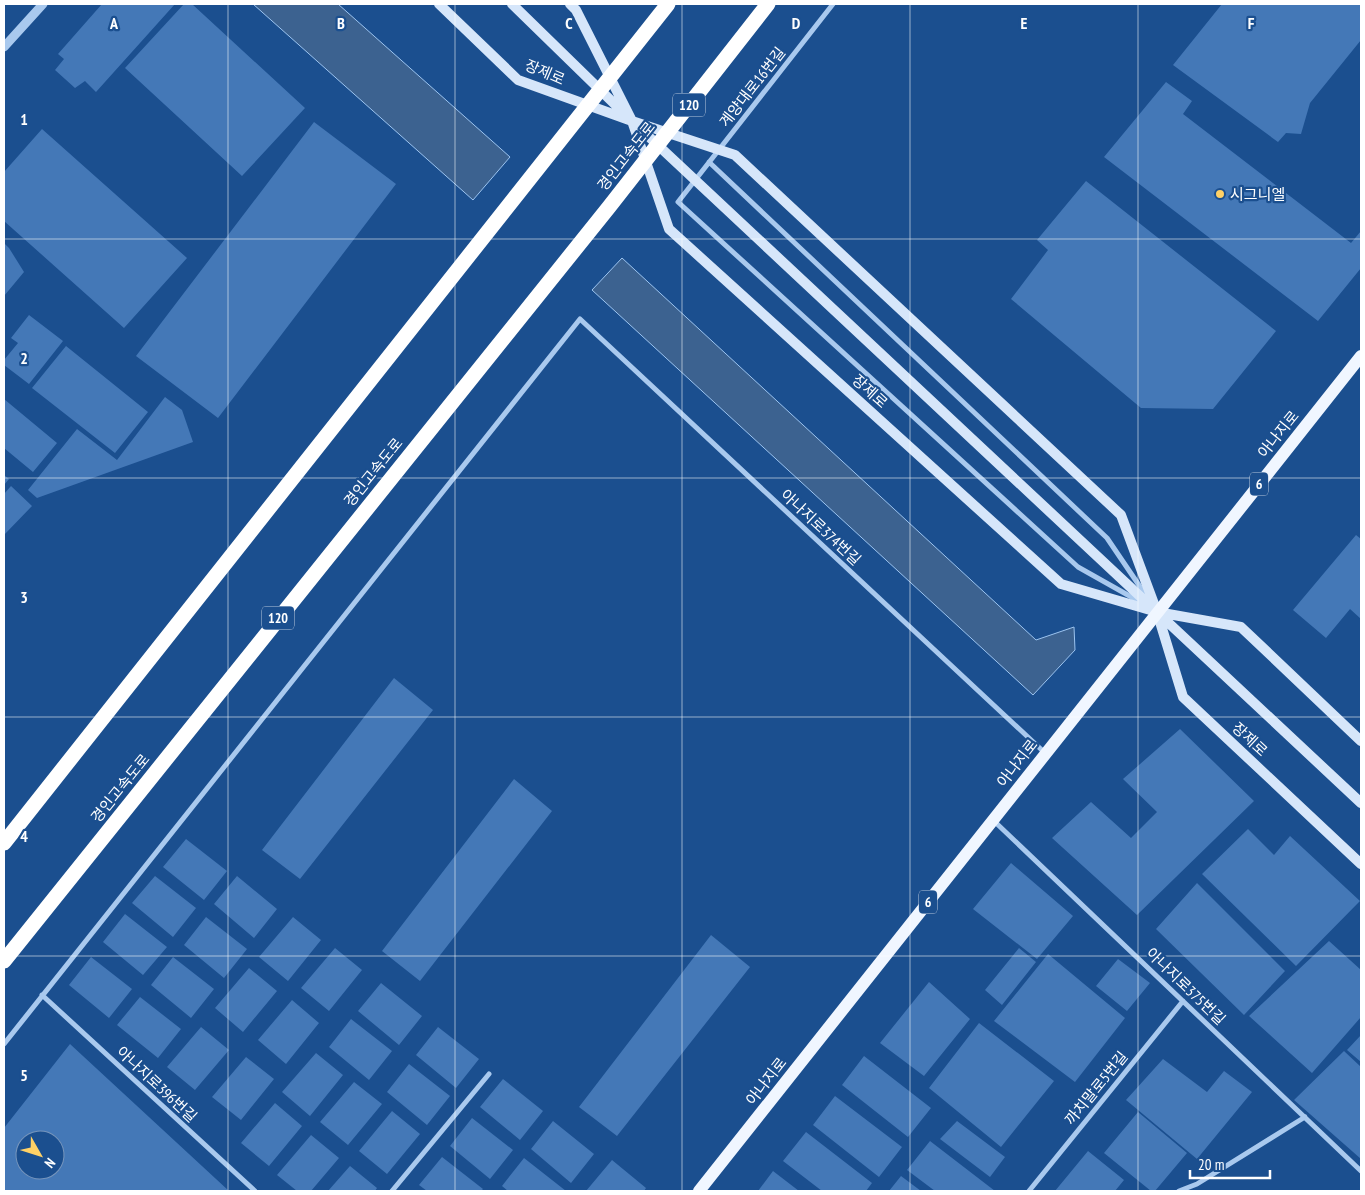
<svg xmlns="http://www.w3.org/2000/svg" width="1365" height="1195" font-family="'PT Sans Narrow','Noto Sans KR',sans-serif">
	<style>
		.water { fill: #3c6290; stroke: #9cc4f0 }
		.building { fill: #4478b7; fill-rule: evenodd }
		.lines { fill: none; stroke-linecap: round; stroke-linejoin: round }
		.minor { stroke: #a9c9ee; stroke-width: 5 }
		.tertiary { stroke: #a9c9ee; stroke-width: 9 }
		.secondary { stroke: #d6e6fa; stroke-width: 10 }
		.primary { stroke: #f0f6ff; stroke-width: 12 }
		.motorway { stroke: #fff; stroke-width: 15 }
		.grid { fill: none; stroke: #fff; stroke-width: 1; stroke-opacity: 0.55 }
		.poi-dot { fill: #ffd166; stroke: #1b4f8f; stroke-width: 2 }
		.labels { text-anchor: middle; dominant-baseline: central; stroke-width: 4.5; stroke-linejoin: round; paint-order: stroke }
		.shield { fill: #1b4f8f; stroke: #bbcadd; stroke-width: 1 }
		.shield-label { font-size: 14px; font-weight: bold; fill: #fff }
		.street-label { font-size: 15px; fill: #fff; stroke: #1b4f8f }
		.poi-label { font-size: 15px; fill: #fff; stroke: #1b4f8f; text-anchor: start }
		.grid-label { font-size: 16px; text-anchor: middle; font-weight: bold; fill: #fff; stroke: #1b4f8f; stroke-width: 4.5; stroke-linejoin: round; paint-order: stroke }
	</style>
	<rect width="100%" height="100%" fill="#1b4f8f"/>
	<path class="water" d="M253 4H338L510 157 473 200Z
		M622 258 1036 640 1074 627 1075 650 1033 695 592 290Z"/>
	<path class="building" d="M102 4H175L96 92 85 81 75 88 55 70 64 59 58 54Z
		M184 4H192L305 108 242 176 125 68Z
		M1222 4H1361V40L1310 103 1301 134 1286 133 1278 142 1173 65Z
		M1166 82 1192 101 1183 114 1351 243 1361 231V268L1318 321 1104 157Z
		M314 122 396 184 218 418 136 356Z
		M42 129 187 258 124 328 4 221V172Z
		M1086 181 1276 331 1213 409 1141 408 1011 299 1048 250 1037 240Z
		M4 243 9 248 24 272 4 296Z
		M29 315 63 341 29 384 4 365V360L18 343 11 338Z
		M66 346 148 412 115 453 32 388Z
		M165 397 182 410 193 442 37 498 28 490 77 429 117 460Z
		M4 399 57 443 33 472 4 448Z
		M4 475 9 479 4 485Z
		M11 486 32 506 4 535V494Z
		M1356 535 1361 539V619L1350 609 1326 638 1293 610Z
		M394 678 433 710 300 879 262 850Z
		M1180 729 1254 801 1137 915 1052 838 1091 802 1131 838 1157 812 1123 779Z
		M514 779 552 811 420 981 382 951Z
		M1248 829 1274 855 1290 836 1360 901 1296 966 1202 874Z
		M186 839 227 871 204 900 163 867Z
		M1011 863 1073 916 1037 959 973 909Z
		M155 876 196 908 173 937 132 903Z
		M237 876 277 909 254 938 214 904Z
		M1197 883 1285 971 1244 1015 1156 929Z
		M125 914 167 947 143 975 103 942Z
		M206 917 247 949 224 978 184 945Z
		M293 917 321 940 288 981 259 957Z
		M711 935 750 967 617 1136 579 1107Z
		M1329 941 1361 970V1017L1312 1073 1249 1016Z
		M335 948 362 970 329 1011 301 988Z
		M1019 948 1036 962 1002 1005 985 990Z
		M1048 954 1125 1018 1075 1082 994 1021Z
		M91 957 132 989 109 1018 69 985Z
		M173 957 214 989 191 1018 151 985Z
		M1118 959 1150 983 1127 1011 1096 986Z
		M249 968 277 991 243 1032 215 1008Z
		M929 982 970 1019 924 1076 880 1043Z
		M381 983 422 1016 399 1045 358 1011Z
		M140 997 181 1029 158 1058 117 1025Z
		M292 1000 319 1023 286 1064 258 1040Z
		M351 1019 392 1051 369 1080 329 1047Z
		M979 1023 1054 1081 1001 1147 929 1088Z
		M201 1027 229 1050 195 1090 167 1067Z
		M438 1027 479 1059 456 1088 416 1055Z
		M1361 1035V1062L1347 1050Z
		M70 1044 229 1191H4V1128ZM25 1140H55V1170H25Z
		M1344 1051 1361 1067V1159L1294 1100Z
		M316 1053 343 1075 310 1116 282 1092Z
		M864 1056 931 1108 908 1137 842 1085Z
		M246 1057 274 1079 241 1120 212 1097Z
		M1163 1059 1207 1092 1224 1071 1252 1092 1197 1159 1126 1100Z
		M409 1064 450 1096 427 1125 387 1092Z
		M503 1079 543 1111 520 1140 480 1107Z
		M354 1082 382 1104 348 1145 320 1122Z
		M835 1096 902 1147 879 1177 813 1125Z
		M275 1103 302 1126 269 1166 241 1143Z
		M392 1111 420 1134 387 1174 359 1151Z
		M1138 1112 1187 1153 1155 1191H1151L1104 1153Z
		M472 1118 513 1150 490 1179 450 1146Z
		M553 1121 594 1154 571 1183 531 1149Z
		M957 1121 1005 1157 990 1177 940 1139Z
		M806 1132 872 1183 866 1191H822L783 1161Z
		M311 1135 339 1158 311 1191H297L277 1175Z
		M930 1141 995 1191H935L907 1170Z
		M1088 1151 1124 1180 1115 1191H1055Z
		M442 1157 483 1189 481 1191H427L419 1185Z
		M524 1158 566 1191H508L502 1186Z
		M612 1160 646 1188 644 1191H586Z
		M350 1166 377 1188 375 1191H328Z
		M773 1171 799 1191H758Z
		M901 1176 921 1191H889Z"/>
	<g class="lines">
		<path class="minor" d="M833 4 678 202 1078 567 1142 603
			M709 162 1107 538 1149 600
			M994 821 1361 1171
			M42 995 255 1191
			M4 1044 580 319 1045 753
			M392 1191 489 1074
			M1029 1191 1183 1001
			M1179 1191 1197 1184 1305 1117"/>
		<path class="tertiary" d="M4 47 43 4"/>
		<path class="secondary" d="M439 4 518 80 632 121 735 155 1121 515 1157 612 1183 697 1361 864
			M512 4 632 121 1361 803
			M570 4 576 10 632 121 669 229 1061 584 1157 612 1241 627 1361 741"/>
		<path class="primary" d="M699 1191 1361 356"/>
		<path class="motorway" d="M4 843 668 4
			M4 961 609 207 768 4"/>
	</g>
	<path class="grid" d="M228 4V1191M455 4V1191M682 4V1191M910 4V1191M1138 4V1191M4 239H1361M4 478H1361M4 717H1361M4 956H1361"/>
	<circle class="poi-dot" cx="1220" cy="194" r="5"/>
	<g class="labels">
		<g class="shield">
			<rect x="673" y="93.5" width="32" height="23" rx="4"/>
			<rect x="1250" y="472.5" width="18" height="23" rx="4"/>
			<rect x="262" y="606.5" width="32" height="23" rx="4"/>
			<rect x="919" y="890.5" width="18" height="23" rx="4"/>
		</g>
		<g class="shield-label">
			<text x="689" y="105">120</text>
			<text x="1259" y="484">6</text>
			<text x="278" y="618">120</text>
			<text x="928" y="902">6</text>
		</g>
		<g class="street-label">
			<text transform="translate(545 72) rotate(23)">장제로</text>
			<text transform="translate(752 87) rotate(-52)">계양대로16번길</text>
			<text transform="translate(626 156) rotate(-52)">경인고속도로</text>
			<text transform="translate(870 391) rotate(42)">장제로</text>
			<text transform="translate(1278 434) rotate(-51)">아나지로</text>
			<text transform="translate(373 472) rotate(-51)">경인고속도로</text>
			<text transform="translate(821 527) rotate(43)">아나지로374번길</text>
			<text transform="translate(1250 739) rotate(43)">장제로</text>
			<text transform="translate(1017 763) rotate(-52)">아나지로</text>
			<text transform="translate(120 788) rotate(-51)">경인고속도로</text>
			<text transform="translate(1186 986) rotate(44)">아나지로375번길</text>
			<text transform="translate(766 1081) rotate(-52)">아나지로</text>
			<text transform="translate(157 1084) rotate(43)">아나지로396번길</text>
			<text transform="translate(1096 1088) rotate(-51)">까치말로5번길</text>
		</g>
		<g class="poi-label">
			<text x="1230" y="194">시그니엘</text>
		</g>
	</g>
	<g class="grid-label">
		<text x="114" y="29">A</text>
		<text x="341" y="29">B</text>
		<text x="569" y="29">C</text>
		<text x="796" y="29">D</text>
		<text x="1024" y="29">E</text>
		<text x="1251" y="29">F</text>
		<text x="24" y="125">1</text>
		<text x="24" y="364">2</text>
		<text x="24" y="603">3</text>
		<text x="24" y="842">4</text>
		<text x="24" y="1081">5</text>
	</g>
	<rect width="1365" height="1195" fill="none" stroke="#ffffff" stroke-width="10"/>
	<g transform="translate(40 1155) rotate(129)"><circle r="24" fill="#1b4f8f" stroke="#7695bc"/>
	<path d="M0-4L9 19L0 12L-9 19Z" fill="#ffd166"/>
	<text y="-8" font-size="14" font-weight="bold" text-anchor="middle" fill="#ffffff">N</text>
	</g>
	<path d="M1190 1170v8h80v-8" fill="none" stroke="#ffffff" stroke-width="2.5"/>
	<text x="1198" y="1170" font-size="15" fill="#ffffff" stroke="#1b4f8f" stroke-width="4" paint-order="stroke">20 m</text>
</svg>
